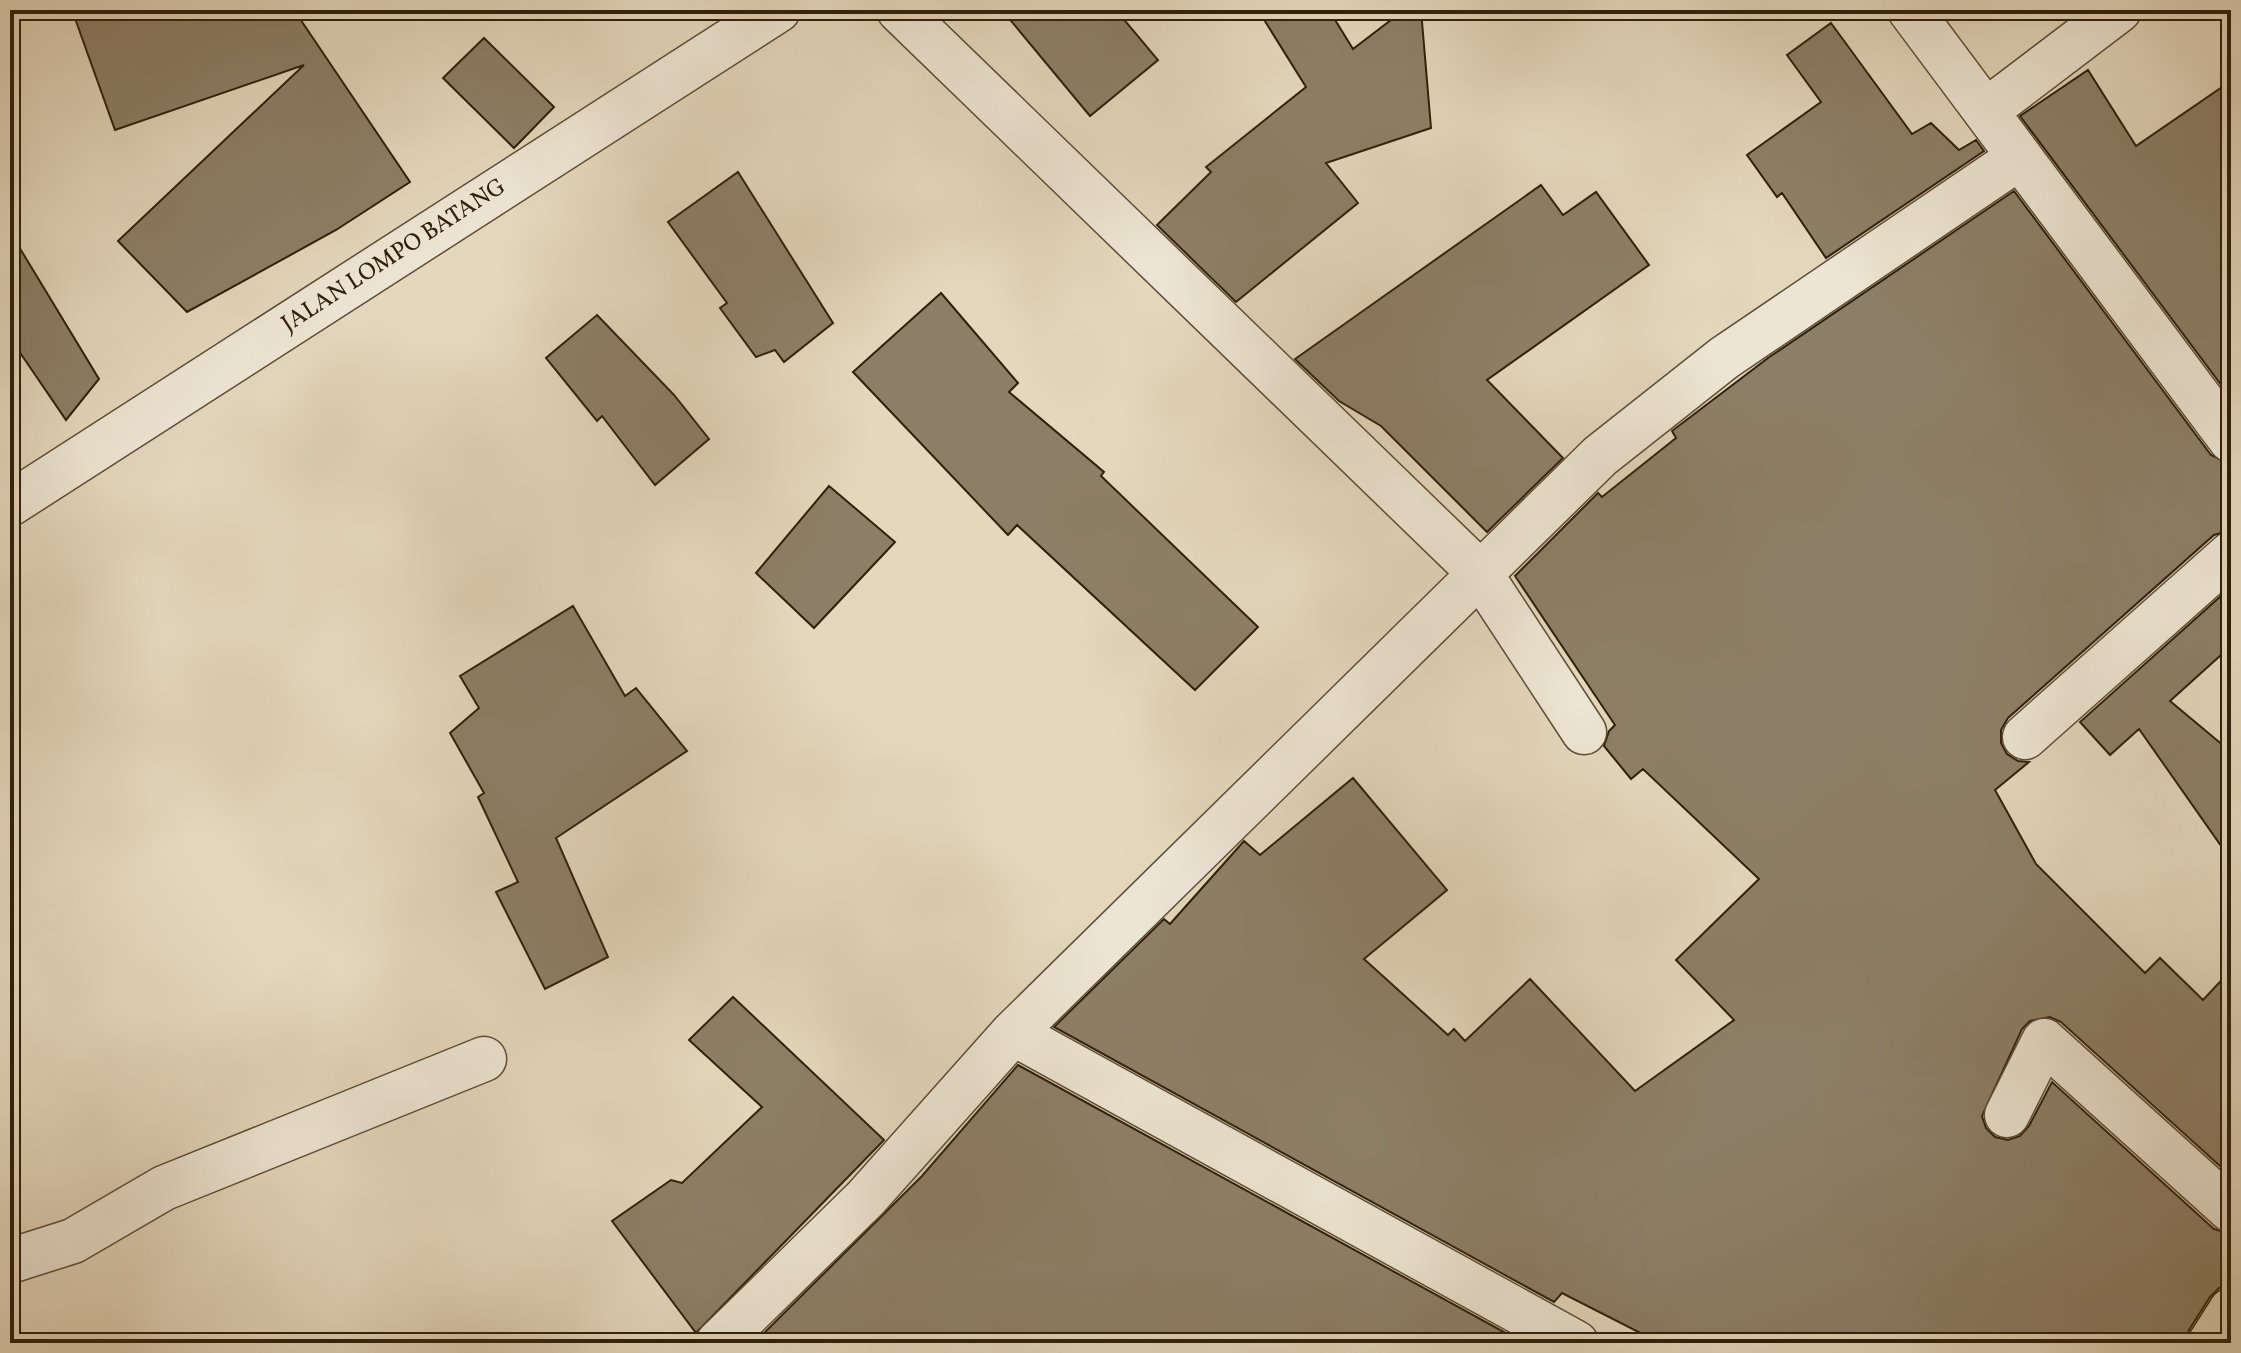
<svg xmlns="http://www.w3.org/2000/svg" width="2241" height="1353" font-family="Vollkorn,serif">
	<style>
		.building { fill: #8d7f67; stroke: #2f200b; stroke-width: 2 }
		.lines { fill: none; stroke-linecap: round; stroke-linejoin: round }
		.minor-casing { stroke: #5c4e37; stroke-width: 47 }
		.trunk-casing { stroke: #2f200b; stroke-width: 47 }
		.minor { stroke: #ede5d3; stroke-width: 44 }
		.trunk { stroke: #e4d7bc; stroke-width: 44 }
		.labels { text-anchor: middle; dominant-baseline: central; stroke-width: 6; stroke-linejoin: round; paint-order: stroke }
		.street-label { font-size: 24px; fill: #2f200b; stroke: #ede5d3 }
	</style>
	<rect width="100%" height="100%" fill="#e4d7bc"/>
	<filter id="stains"><feTurbulence type="fractalNoise" baseFrequency=".0025" numOctaves="4"/><feColorMatrix values="0 0 0 0 .2 0 0 0 0 .09 0 0 0 0 .02 0 0 0 .5 -.17"/></filter>
	<radialGradient id="worn" r=".72"><stop offset=".6" stop-color="#630" stop-opacity="0"/><stop offset="1" stop-color="#630" stop-opacity=".3"/></radialGradient>
	<path class="building" d="M72 10H294L410 182 336 230 187 312 118 241 304 65 115 130Z
		M1002 10H1116L1158 60 1090 116Z
		M1258 10H1329L1353 49 1404 10H1421L1431 128 1326 163 1358 203 1236 302 1157 225 1211 172 1206 167 1306 87Z
		M1831 23 1912 134 1931 123 1959 150 1976 140 1984 151 1826 258 1782 193 1777 197 1747 155 1821 102 1787 55Z
		M484 38 554 107 514 148 443 78Z
		M2088 70 2136 146 2231 81V398L2020 116Z
		M738 172 833 323 784 362 775 350 756 357 720 308 727 303 668 222Z
		M1541 185 1563 215 1596 192 1649 265 1487 380 1563 458 1487 532 1381 426 1339 401 1295 359Z
		M2014 191 2211 455 2231 464V530L2214 535 2008 718 2001 730V743L2007 754 2018 761 2029 762 1995 790 2036 864 2145 973 2160 958 2203 1000 2231 970V1176L2061 1022 2050 1017 2030 1021 2022 1029 1982 1116 1986 1128 1995 1137 2008 1140 2020 1136 2029 1126 2052 1082 2214 1229 2231 1234V1285L2219 1288 2210 1297 2189 1330 2185 1343H1660L1562 1293 1554 1302 1054 1027 1164 919 1170 924 1244 841 1260 855 1353 778 1447 890 1364 959 1448 1035 1454 1029 1465 1041 1530 979 1635 1091 1734 1020 1676 960 1759 879 1643 769 1631 779 1604 746 1609 731 1615 725 1515 576 1598 493 1602 497 1676 438 1672 431 1693 415 1768 358Z
		M10 232 99 379 66 420 10 338Z
		M941 293 1018 383 1009 392 1104 472 1101 476 1258 627 1195 690 1017 525 1008 535 853 372Z
		M597 315 674 395 709 439 655 485 602 416 597 421 546 358Z
		M829 486 895 542 814 628 756 573Z
		M2231 587V646L2170 701 2231 752V860L2139 729 2110 755 2080 722Z
		M573 606 625 696 636 688 687 751 556 838 608 957 545 989 496 892 518 882 478 797 484 793 450 733 479 708 460 676Z
		M733 997 884 1140 696 1333 612 1221 671 1180 682 1183 762 1107 689 1040Z
		M1018 1065 1522 1342 754 1343 922 1176Z"/>
	<g class="lines">
		<g class="minor-casing">
			<path id="minor" d="M899 10 1479 572 1584 732
				M1910 10 2231 440
				M1986 111 2119 10
				M10 504 778 10
				M2025 737 2231 554
				M1013 1033 1576 1343
				M2007 1115 2044 1041 2231 1210
				M10 1261 73 1241 164 1188 484 1059
				M718 1343 866 1198 1013 1033 1600 456 1724 358 2020 157"/>
		</g>
		<g class="trunk-casing">
			<path id="trunk" d="M2210 1343 2231 1310"/>
		</g>
		<use href="#minor" class="minor"/>
		<use href="#trunk" class="trunk"/>
	</g>
	<g class="labels">
		<g class="street-label">
			<text transform="translate(394 256) rotate(-33)">JALAN LOMPO BATANG</text>
		</g>
	</g>
	<rect width="2241" height="1353" fill="none" stroke="#e4d7bc" stroke-width="40"/>
	<rect x="12" y="12" width="2217" height="1329" fill="none" stroke="#2f200b" stroke-width="4"/>
	<rect x="20" y="20" width="2201" height="1313" fill="none" stroke="#2f200b" stroke-width="2"/>
	<rect width="100%" height="100%" filter="url(#stains)"/>
	<rect width="100%" height="100%" fill="url(#worn)"/>
</svg>
